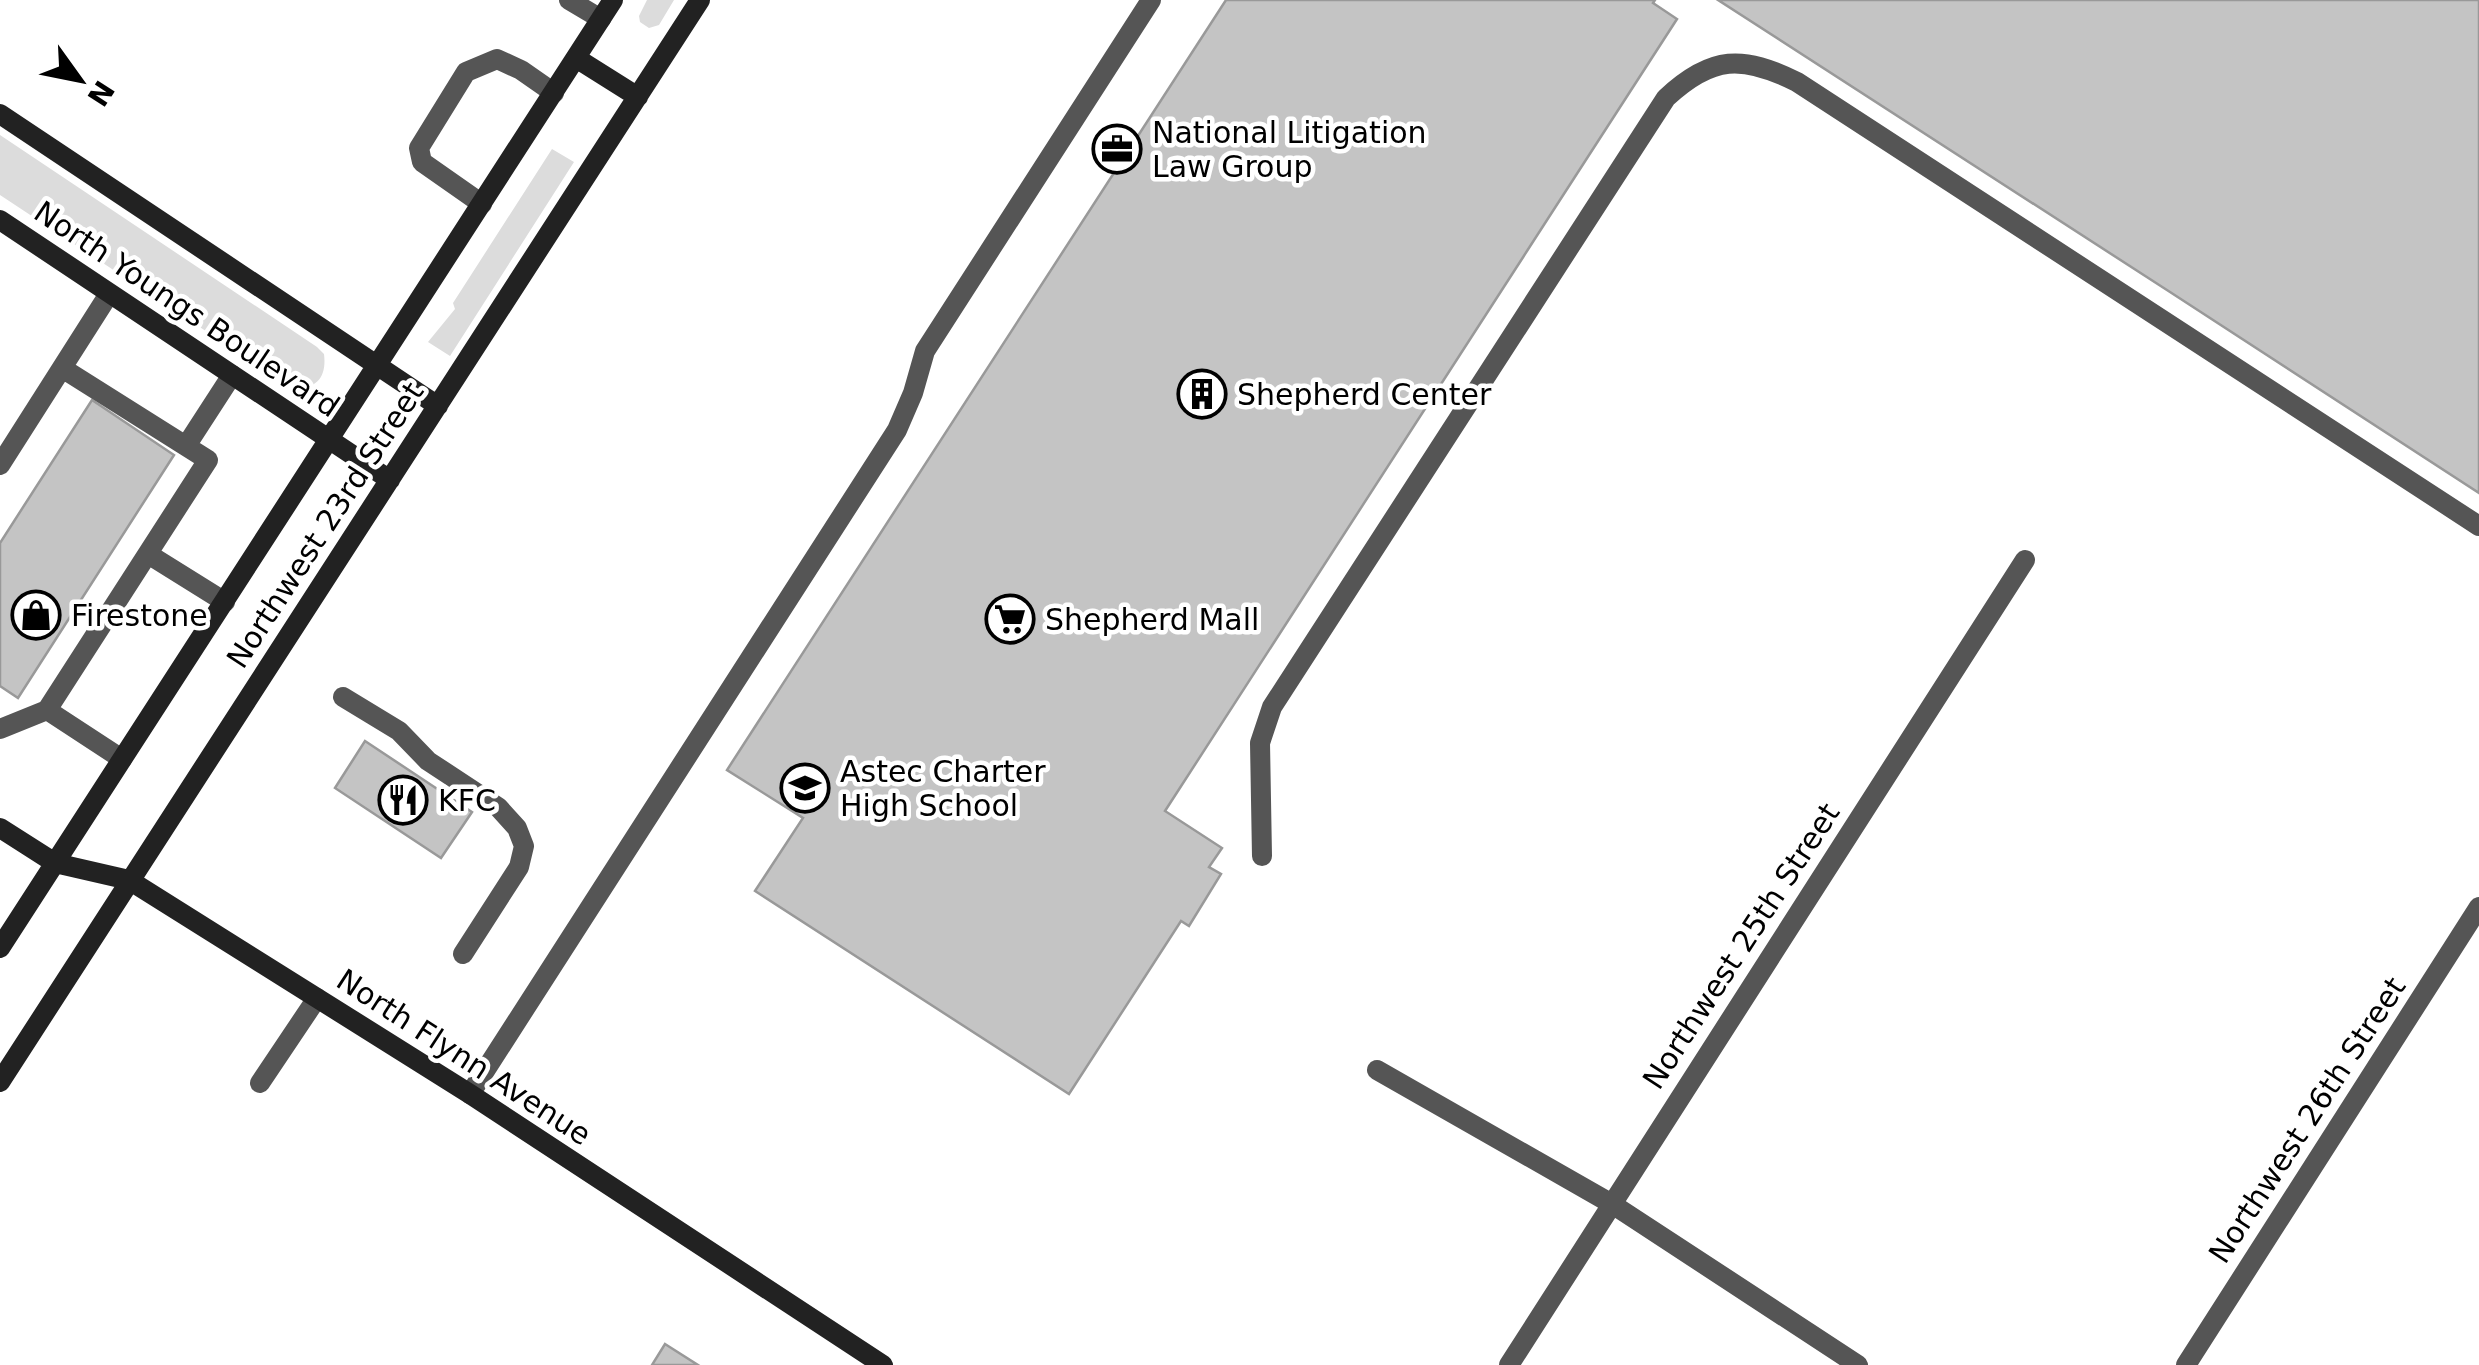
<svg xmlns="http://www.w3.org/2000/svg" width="2479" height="1365" font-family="'DejaVu Sans',sans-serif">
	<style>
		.grass { fill: #dcdcdc }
		.building { fill: #c4c4c4; stroke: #999; stroke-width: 2.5 }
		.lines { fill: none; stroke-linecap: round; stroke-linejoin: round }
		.lane { stroke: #555; stroke-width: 20 }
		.street { stroke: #555; stroke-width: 20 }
		.secondary { stroke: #222; stroke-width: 20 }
		.labels { text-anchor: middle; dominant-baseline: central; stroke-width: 9; stroke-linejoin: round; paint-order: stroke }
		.poi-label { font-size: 30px; fill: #000; stroke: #fff; text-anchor: start }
		.street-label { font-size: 30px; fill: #000; stroke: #fff }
	</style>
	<rect width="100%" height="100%" fill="#fff"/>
	<path class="grass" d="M647 0H674L659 25 649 28 640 22 639 16Z
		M0 135 317 347 324 354C327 378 316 390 292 388L0 195Z
		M552 149 574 162 450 356 428 342 455 309 453 303Z"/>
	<path class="building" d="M1226 0H1655L1653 3 1677 19 1165 811 1222 848 1209 867 1221 874 1189 926 1181 921 1069 1094 755 891 803 818 727 770Z
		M1718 0H2479V493L2170 292Z
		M92 400 174 455 18 698 0 686V543Z
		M365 741 472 812 441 858 335 788Z
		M665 1344 698 1365H652Z"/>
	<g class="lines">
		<path class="lane" d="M569 0 601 19
			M482 204 422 162 419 148 466 72 497 59 521 70 554 93
			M186 446 232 375
			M0 465 109 294
			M148 554 225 602
			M343 697 399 731 428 761 498 807 517 828 524 846 519 867 463 954
			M47 710 122 759
			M0 729 47 710 208 460 62 368
			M1262 856 1260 743 1272 707 1666 98C1712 55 1743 55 1797 82L2479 526
			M260 1083 317 998
			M470 1094 897 430 913 393 925 351 1151 0"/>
		<path class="street" d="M1377 1070 1612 1204 1858 1365
			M1509 1365 2025 560
			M2186 1365 2479 907"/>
		<path class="secondary" d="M576 58 638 97
			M0 114 438 406
			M0 220 390 480
			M0 828 55 863 129 880 470 1094 883 1365
			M0 948 613 0
			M0 1082 700 0"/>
	</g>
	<defs>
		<g id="office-ring" transform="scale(2.5)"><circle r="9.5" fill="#fff" stroke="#000" stroke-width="1.5"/><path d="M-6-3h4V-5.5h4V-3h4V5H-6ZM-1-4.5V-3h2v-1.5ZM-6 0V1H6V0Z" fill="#000"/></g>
		<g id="building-ring" transform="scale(2.5)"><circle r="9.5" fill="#fff" stroke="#000" stroke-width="1.5"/><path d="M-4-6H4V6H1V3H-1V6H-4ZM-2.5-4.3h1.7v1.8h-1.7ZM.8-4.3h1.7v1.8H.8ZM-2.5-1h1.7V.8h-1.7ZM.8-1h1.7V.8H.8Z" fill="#000"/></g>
		<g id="shop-ring" transform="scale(2.5)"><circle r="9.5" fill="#fff" stroke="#000" stroke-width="1.5"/><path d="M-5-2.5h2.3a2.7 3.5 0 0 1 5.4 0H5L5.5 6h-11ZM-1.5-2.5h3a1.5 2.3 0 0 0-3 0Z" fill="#000"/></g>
		<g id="supermarket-ring" transform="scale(2.5)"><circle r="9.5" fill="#fff" stroke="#000" stroke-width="1.5"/><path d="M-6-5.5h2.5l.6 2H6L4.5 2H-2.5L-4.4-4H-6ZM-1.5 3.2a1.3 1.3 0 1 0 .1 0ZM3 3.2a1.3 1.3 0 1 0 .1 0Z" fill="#000"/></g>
		<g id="school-ring" transform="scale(2.5)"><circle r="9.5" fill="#fff" stroke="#000" stroke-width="1.5"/><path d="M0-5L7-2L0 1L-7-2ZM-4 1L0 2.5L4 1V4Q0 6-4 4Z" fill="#000"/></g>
		<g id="restaurant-ring" transform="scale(2.5)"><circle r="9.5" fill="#fff" stroke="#000" stroke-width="1.5"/><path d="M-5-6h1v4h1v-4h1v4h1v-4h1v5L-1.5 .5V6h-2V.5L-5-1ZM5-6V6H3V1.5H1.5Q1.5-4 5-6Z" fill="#000"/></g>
	</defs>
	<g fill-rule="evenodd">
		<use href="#office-ring" x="1117" y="149"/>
		<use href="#building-ring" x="1202" y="394"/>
		<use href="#shop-ring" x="36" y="615"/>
		<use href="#supermarket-ring" x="1010" y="619"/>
		<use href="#school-ring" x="805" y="788"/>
		<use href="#restaurant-ring" x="403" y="800"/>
	</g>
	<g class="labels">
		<g class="poi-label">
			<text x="1152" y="132">National Litigation<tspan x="1152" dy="34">Law Group</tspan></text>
			<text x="1237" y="394">Shepherd Center</text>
			<text x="71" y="615">Firestone</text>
			<text x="1045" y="619">Shepherd Mall</text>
			<text x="840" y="771">Astec Charter<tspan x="840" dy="34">High School</tspan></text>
			<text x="438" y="800">KFC</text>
		</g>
		<g class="street-label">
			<text transform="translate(187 309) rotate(34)">North Youngs Boulevard</text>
			<text transform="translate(325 525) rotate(-57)">Northwest 23rd Street</text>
			<text transform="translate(1741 946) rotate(-57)">Northwest 25th Street</text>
			<text transform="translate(464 1057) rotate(33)">North Flynn Avenue</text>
			<text transform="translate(2307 1120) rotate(-57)">Northwest 26th Street</text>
		</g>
	</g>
	<g transform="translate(80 80) rotate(123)" stroke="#ffffff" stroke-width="8" paint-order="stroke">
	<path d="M0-8L18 38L0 25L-18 38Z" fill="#000000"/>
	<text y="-15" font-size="28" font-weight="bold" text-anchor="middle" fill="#000000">N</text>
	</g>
</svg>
